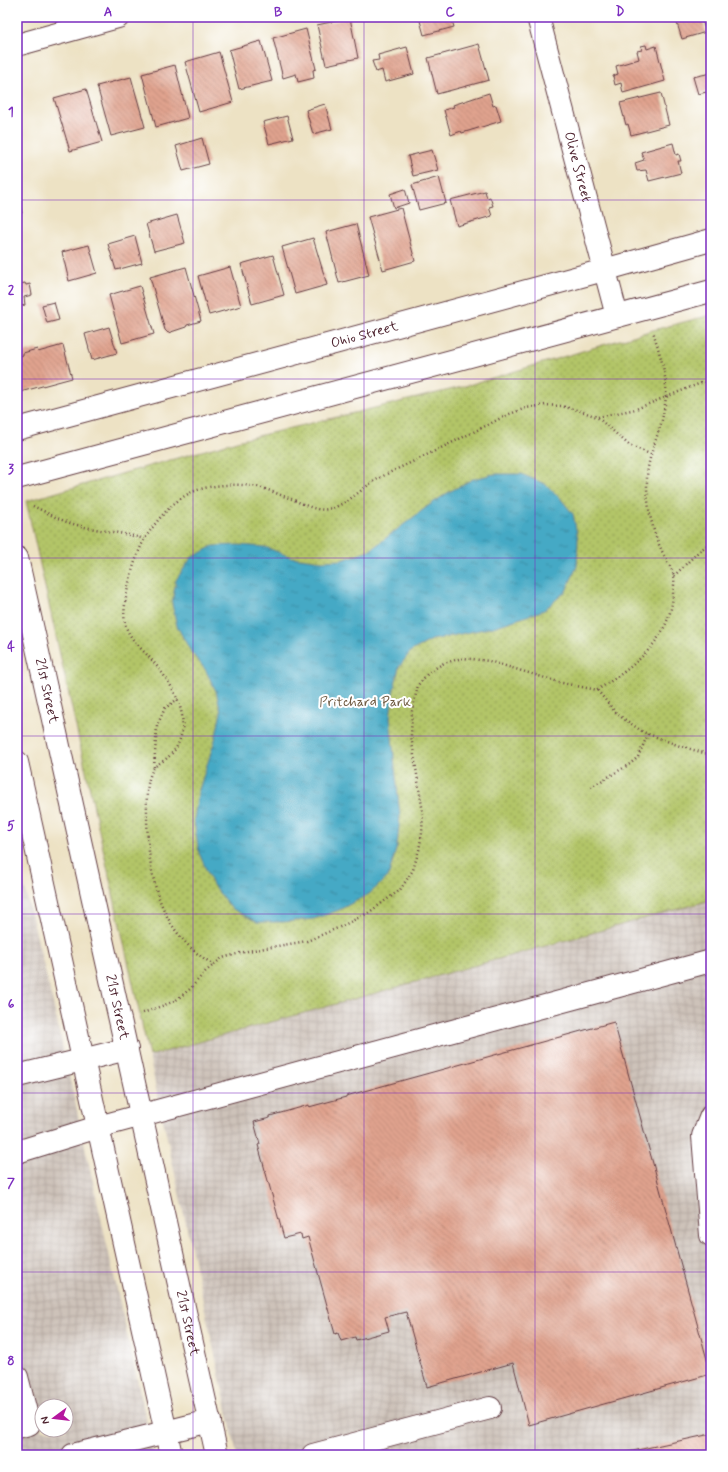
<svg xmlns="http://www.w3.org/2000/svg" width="728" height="1472" font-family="Mynerve,sans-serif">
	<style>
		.industrial { fill: url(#industrial-grid); fill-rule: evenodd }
		.grass { fill: url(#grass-dots); stroke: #7e724a }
		.water { fill: url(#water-ripples); stroke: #486478 }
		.building { fill: url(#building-back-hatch) }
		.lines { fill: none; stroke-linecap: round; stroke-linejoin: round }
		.minor-casing { stroke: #623c42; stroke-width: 24 }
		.path { stroke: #623c42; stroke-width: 2.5; stroke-dasharray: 1 3; stroke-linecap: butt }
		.minor { stroke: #fff; stroke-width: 22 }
		.grid { fill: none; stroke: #7b2cbf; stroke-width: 1; stroke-opacity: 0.55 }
		.labels { text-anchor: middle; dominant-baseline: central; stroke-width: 4; stroke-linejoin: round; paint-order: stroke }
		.street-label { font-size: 14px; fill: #4a1f2b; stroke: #fff }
		.park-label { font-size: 14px; fill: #6e5940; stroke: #fff }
		.neatline { fill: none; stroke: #7b2cbf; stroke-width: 1.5 }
		.grid-label { font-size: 13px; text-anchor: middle; font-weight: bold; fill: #7b2cbf }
	</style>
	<defs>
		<pattern id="industrial-grid" width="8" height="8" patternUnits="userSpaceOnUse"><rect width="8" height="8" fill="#cdc2b9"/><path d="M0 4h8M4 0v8" fill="none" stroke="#b2a69f"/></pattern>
		<pattern id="grass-dots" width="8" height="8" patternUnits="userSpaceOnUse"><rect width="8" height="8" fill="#b2c568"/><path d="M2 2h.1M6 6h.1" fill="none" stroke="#939f56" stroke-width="1.8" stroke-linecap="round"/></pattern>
		<pattern id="water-ripples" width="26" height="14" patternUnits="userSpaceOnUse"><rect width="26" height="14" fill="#45a9c5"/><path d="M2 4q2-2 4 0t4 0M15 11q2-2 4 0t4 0" fill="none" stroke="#3c89a0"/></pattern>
		<pattern id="building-back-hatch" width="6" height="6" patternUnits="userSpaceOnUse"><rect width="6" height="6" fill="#e0a38e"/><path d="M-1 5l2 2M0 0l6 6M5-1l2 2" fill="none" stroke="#b88474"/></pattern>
	</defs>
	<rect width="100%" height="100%" fill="#fff"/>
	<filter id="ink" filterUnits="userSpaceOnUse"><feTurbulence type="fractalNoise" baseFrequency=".025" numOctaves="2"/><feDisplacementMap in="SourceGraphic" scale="8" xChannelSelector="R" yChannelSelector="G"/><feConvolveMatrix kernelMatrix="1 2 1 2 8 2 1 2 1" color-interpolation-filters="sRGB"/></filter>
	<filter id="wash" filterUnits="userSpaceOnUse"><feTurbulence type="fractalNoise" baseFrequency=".012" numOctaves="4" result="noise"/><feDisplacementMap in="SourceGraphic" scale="16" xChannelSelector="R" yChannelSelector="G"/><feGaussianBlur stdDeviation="0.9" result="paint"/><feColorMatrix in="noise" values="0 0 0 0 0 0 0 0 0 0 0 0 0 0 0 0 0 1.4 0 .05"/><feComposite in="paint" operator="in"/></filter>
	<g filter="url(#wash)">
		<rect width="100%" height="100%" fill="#ede2c4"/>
		<path class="industrial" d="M17 857 52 999 154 1455H17ZM42 1406H66V1430H42Z
			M711 900V1455H237L149 1056Z"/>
		<path class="grass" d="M711 315V900L149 1056 26 501 237 441 462 387 653 330Z"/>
		<path class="water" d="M494 474H521L545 484 560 498 573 514 578 539 577 566 566 591 544 610 521 618 493 627 432 640 411 651 399 667 393 693 390 718 400 816 397 846 388 877 369 894 339 910 314 919 283 922H257L231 908 213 885 199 853 194 820 198 793 215 740 221 712 216 691 205 669 191 652 177 626 172 604 176 580 191 558 213 546 238 545 265 547 291 557 322 561 342 560 369 551 428 506 449 492 473 479Z"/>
		<g id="blocks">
			<path class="building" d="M419 17H451L454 27 424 35Z
				M675 17H701L706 32 682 39Z
				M350 18 358 58 326 65 317 25Z
				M306 29 316 69 313 70 314 78 298 82 296 74 283 78 273 38Z
				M261 41 272 81 239 89 229 50Z
				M479 44 489 80 437 94 428 58Z
				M646 45 647 49 656 46 665 81 623 93 621 83 615 85 613 76 618 74 616 66 639 59 637 51 642 50 641 46Z
				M407 47 414 74 385 82 382 70 376 72 372 61 379 60 378 55Z
				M219 52 233 102 199 112 185 62Z
				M175 65 188 118 156 127 142 74Z
				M711 73V91L698 94 693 77Z
				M131 77 145 127 111 136 97 86Z
				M86 89 102 142 70 151 54 98Z
				M489 93 493 106 496 105 501 121 462 133 461 131 451 135 444 110 454 107 453 105Z
				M661 93 669 125 631 135 628 124 626 125 620 103Z
				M325 104 332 129 313 134 306 110Z
				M287 116 293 138 269 144 263 122Z
				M202 138 209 164 183 171 176 146Z
				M673 143 676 155 679 154 681 161H678L681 173 649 181 646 170 637 171 635 163 644 160 641 152Z
				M432 150 438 170 413 176 408 156Z
				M439 177 446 203 419 210 412 185Z
				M405 189 409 203 394 208 390 194Z
				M485 191 487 198 490 197 493 206 489 207 492 216 457 226 450 200Z
				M17 195 22 213 17 214Z
				M401 208 415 261 383 270 368 217Z
				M177 215 185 243 154 251 146 224Z
				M356 224 369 275 339 283 326 232Z
				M135 236 142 263 116 270 108 244Z
				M17 237 21 251 17 252Z
				M313 238 327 285 295 294 282 247Z
				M89 245 97 273 69 281 62 252Z
				M273 255 284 295 252 304 241 264Z
				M186 267 201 321 187 325 186 327 168 333 165 330 150 277Z
				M230 267 241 306 209 315 198 276Z
				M17 280H19L20 284 25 283 26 285 30 284 32 295 24 297 25 305 17 307Z
				M140 286 154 334 122 343 109 295Z
				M54 302 59 320 47 323 42 305Z
				M109 327 117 353 92 360 85 334Z
				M63 345 72 378 20 392 17 382V357L23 355V353L37 349 38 352Z
				M614 1022 711 1374 529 1425 513 1363 427 1387 406 1312 385 1317 389 1331 356 1340 355 1337 341 1341 338 1333 335 1334 308 1237 302 1239 301 1234 284 1238 258 1145 260 1144 254 1122 270 1118V1116L309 1105V1107L346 1097V1096Z
				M711 1434V1455H619V1454Z"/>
		</g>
	</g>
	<g filter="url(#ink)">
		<use href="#blocks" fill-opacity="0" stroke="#623c42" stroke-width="1"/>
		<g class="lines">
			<g class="minor-casing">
				<g id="minor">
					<path id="s1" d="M538 17 617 316"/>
					<path d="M17 45 118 17"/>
					<path id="s2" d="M17 429 604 270 711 240"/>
					<path d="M17 478 711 291"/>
					<path id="s3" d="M17 558 217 1455"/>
					<path d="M17 762 171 1455"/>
					<path d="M17 1076 127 1049"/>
					<path d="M17 1152 98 1127 711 961"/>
					<path d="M711 1235 703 1136 711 1116"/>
					<path d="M17 1377 29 1424 17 1427"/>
					<path d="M73 1455 210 1421"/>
					<path d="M313 1455 490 1408"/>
				</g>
			</g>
			<path class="path" d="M598 417 636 409 711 379
				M33 506C44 511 56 518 67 522 93 531 119 531 144 539
				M674 576 696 554 711 542
				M597 690C633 668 670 640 673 595 673 589 675 582 674 577 673 569 664 557 661 549 652 530 647 506 647 484 646 461 656 442 662 420 664 410 667 397 666 387 665 368 658 349 653 331
				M154 767 157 726 165 708 178 699
				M591 787 630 764 638 757 648 734
				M214 965C207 960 198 955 192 949 155 915 148 866 147 817 147 801 145 784 153 769 156 764 163 762 167 758 171 755 176 749 178 744 192 714 171 682 151 659 142 649 128 638 125 623 121 605 135 553 146 537 156 521 172 502 190 493 207 485 233 483 252 486 263 487 275 493 286 497 299 501 314 512 328 509 348 505 361 488 378 479 389 472 402 467 414 461 445 446 476 431 507 415L526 408 545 405 561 406 581 411 597 417 629 445 650 454
				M143 1013 175 1001 190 989 205 972 222 958 248 951 307 941 340 927 368 913 400 890 413 870 419 850 422 833 423 813 411 736 412 711 418 685 429 672 444 663 463 658 489 661 562 683 597 690 617 714 643 732 680 746 711 755"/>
			<use href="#minor" class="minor"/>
		</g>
	</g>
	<path class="grid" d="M193 17V1455M364 17V1455M535 17V1455M17 200H711M17 379H711M17 558H711M17 736H711M17 914H711M17 1093H711M17 1272H711"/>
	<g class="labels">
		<g class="street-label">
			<text stroke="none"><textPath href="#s1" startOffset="155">Olive Street</textPath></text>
			<text stroke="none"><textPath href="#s2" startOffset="360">Ohio Street</textPath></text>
			<text stroke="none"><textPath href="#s3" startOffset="136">21st Street</textPath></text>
			<text stroke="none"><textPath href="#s3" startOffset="460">21st Street</textPath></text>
			<text stroke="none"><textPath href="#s3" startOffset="784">21st Street</textPath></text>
		</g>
		<g class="park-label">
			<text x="365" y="702">Pritchard Park</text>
		</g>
	</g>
	<rect width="728" height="1472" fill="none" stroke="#fff" stroke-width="44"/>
	<g transform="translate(54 1418) rotate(255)"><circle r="19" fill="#ffffff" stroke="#b7a5aa"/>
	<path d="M0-3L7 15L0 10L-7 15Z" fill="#b5179e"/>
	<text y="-6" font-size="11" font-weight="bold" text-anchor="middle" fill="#4a1f2b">N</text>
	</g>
	<rect x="22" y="22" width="684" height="1428" class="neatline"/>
	<g class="grid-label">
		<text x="108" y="16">A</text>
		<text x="278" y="16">B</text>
		<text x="450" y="16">C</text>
		<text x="620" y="16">D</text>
		<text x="11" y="116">1</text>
		<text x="11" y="294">2</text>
		<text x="11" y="473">3</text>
		<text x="11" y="651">4</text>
		<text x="11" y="830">5</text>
		<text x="11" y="1008">6</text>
		<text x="11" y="1187">7</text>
		<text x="11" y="1365">8</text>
	</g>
</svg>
